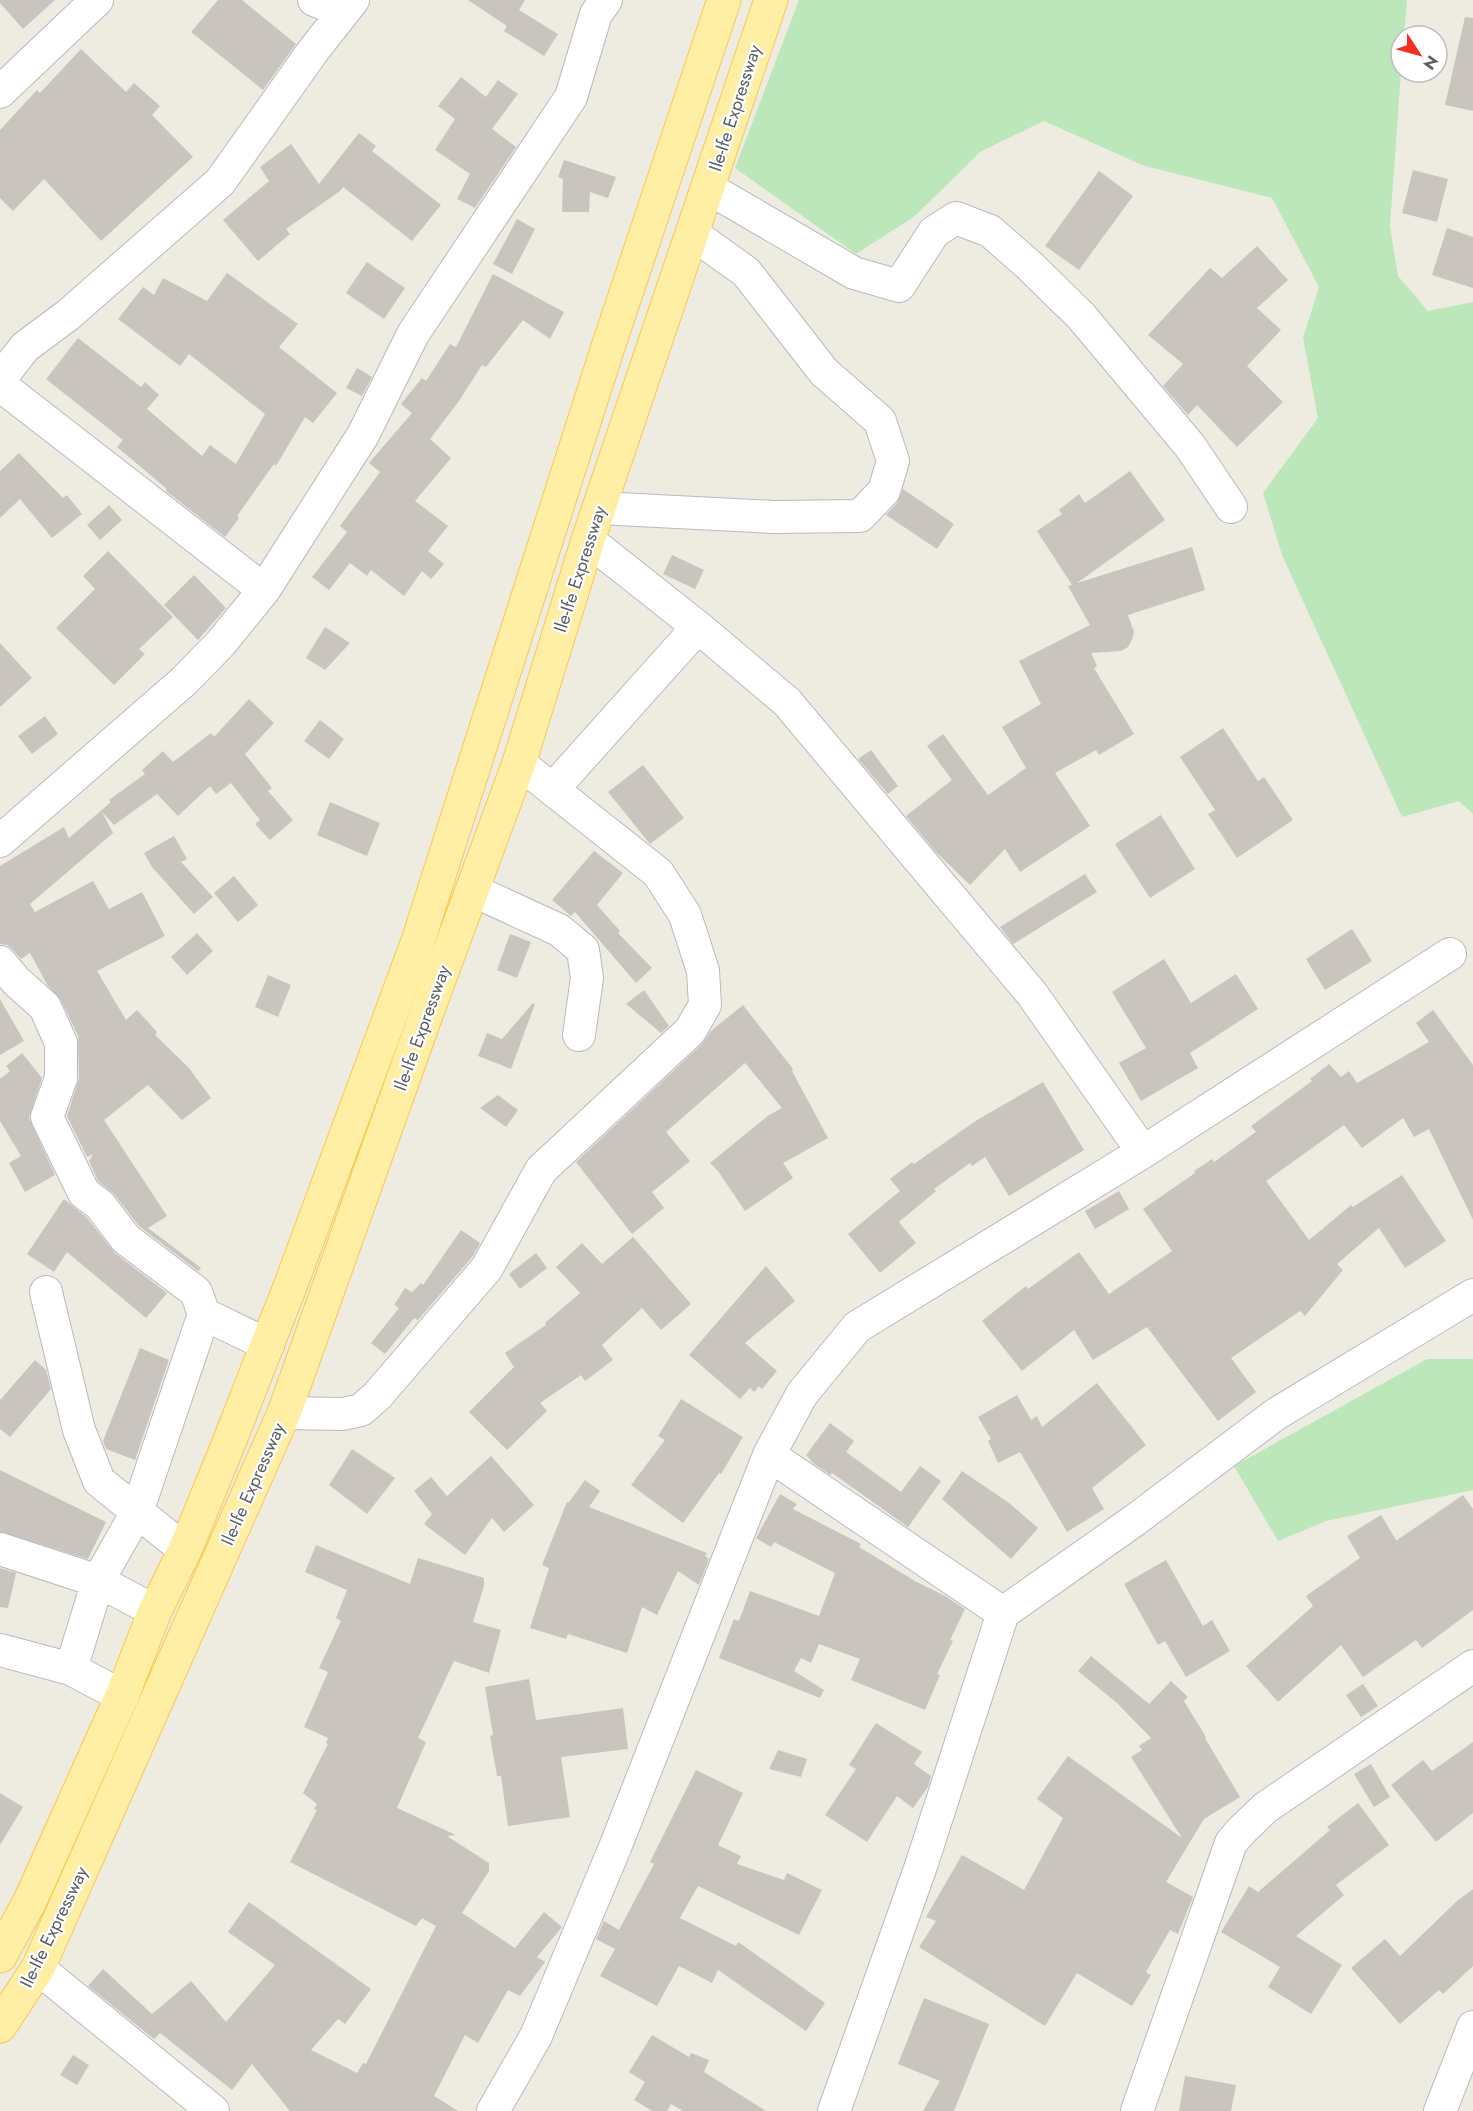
<svg xmlns="http://www.w3.org/2000/svg" width="1473" height="2111" font-family="Jost,sans-serif">
	<style>
		.green { fill: #bce7bb }
		.building { fill: #c9c5be }
		.lines { fill: none; stroke-linecap: round; stroke-linejoin: round }
		.minor-casing { stroke: #b7babf; stroke-width: 34 }
		.major-casing { stroke: #fac74e; stroke-width: 35 }
		.minor { stroke: #fff; stroke-width: 32 }
		.major { stroke: #ffefa5; stroke-width: 33 }
		.labels { text-anchor: middle; dominant-baseline: central; stroke-width: 4.5; stroke-linejoin: round; paint-order: stroke }
		.street-label { font-size: 18px; fill: #5a5e63; stroke: #fff }
	</style>
	<rect width="100%" height="100%" fill="#eeebe1"/>
	<path class="green" d="M799 0H1407L1404 36H1401V72L1390 226 1398 276 1428 311 1473 302V814L1459 801 1402 817 1282 555 1263 493 1318 418 1303 338 1319 287 1272 198 1142 165 1044 121 980 152 915 216 856 254 735 168Z
		M1427 1359H1473V1490L1326 1521 1278 1541 1234 1466Z"/>
	<path class="building" d="M0 0H55L23 29 0 3Z
		M218 0H242L296 44 263 90 191 32Z
		M468 0H525L519 10 558 34 544 56 504 31 507 26Z
		M1465 17 1473 18V111L1445 105Z
		M81 49 126 92 134 83 160 106 152 115 193 157 101 241 44 179 13 211 0 198V130L37 90 40 93Z
		M461 77 486 97 498 80 518 94 492 129 516 147 475 208 457 199 470 174 435 150 455 119 438 106Z
		M359 133 376 146 372 151 441 205 412 241 343 187 340 191 286 229 290 234 258 261 223 220 269 181 260 167 291 144 319 184Z
		M564 160 616 177 608 198 590 192 589 212H562L563 179 558 177Z
		M1413 170 1448 179 1437 222 1402 213Z
		M1099 171 1133 196 1079 270 1045 246Z
		M517 219 535 229 512 274 493 264Z
		M1447 228 1473 237V288L1432 275Z
		M1257 246 1288 280 1257 308 1281 330 1247 366 1283 402 1237 447 1197 405 1188 415 1163 386 1183 364 1148 335 1210 268 1222 278Z
		M367 262 405 288 384 319 346 293Z
		M227 273 298 324 279 347 337 393 313 423 305 417 276 466 274 464 237 516 239 518 225 537 166 491 167 489 117 447 123 440 46 379 78 338 141 387 145 382 159 395 147 409 202 456 210 445 236 464 265 414 189 354 180 366 118 319 143 287 154 295 163 278 207 301Z
		M493 274 564 312 550 339 523 320 486 367 482 365 459 401 430 439 451 458 415 501 448 526 428 551 444 564 431 579 422 571 404 596 371 570 367 576 350 563 329 590 312 577 347 532 340 526 380 472 369 463 412 413 401 404 422 378 426 381 450 344 456 347Z
		M357 368 372 377 362 396 346 388Z
		M19 453 63 498 67 495 82 514 52 538 20 499 0 518V471Z
		M1130 471 1165 520 1077 583 1192 547 1205 590 1128 615 1134 632 1132 640 1128 647 1121 651 1091 653 1097 666 1094 668 1134 734 1099 755 1096 750 1055 773 1090 826 1020 872 1005 849 970 885 936 852 906 816 952 780 927 746 943 734 988 795 1026 768 1002 727 1041 704 1019 661 1090 625 1068 586 1072 585 1037 531 1062 514 1059 510 1079 494 1085 503Z
		M903 489 954 524 937 549 886 515 897 503Z
		M109 505 122 520 100 540 87 525Z
		M108 551 173 617 139 649 145 654 114 685 56 628 95 589 83 576Z
		M672 555 704 570 695 589 663 574Z
		M194 575 226 608 198 640 164 605Z
		M325 627 350 643 325 670 306 658Z
		M0 643 32 678 0 707Z
		M249 699 274 723 245 754 272 788 268 791 293 820 270 840 255 824 260 820 231 783 216 794 210 786 178 816 157 794 114 825 102 812 113 833 30 904 35 912 93 881 109 909 142 892 165 936 97 971 126 1020 137 1010 157 1032 155 1035 189 1068 211 1098 182 1120 148 1085 104 1120 167 1216 148 1228 201 1268 198 1271 139 1226 114 1194 98 1181 89 1161 93 1154 87 1157 67 1116 79 1078 78 1036 61 1000 48 986 30 953 21 959 13 950 7 945 0 944V866L64 827 69 838 111 802 109 800 145 774 142 770 163 751 173 762 211 733 214 737Z
		M45 716 58 734 32 754 18 736Z
		M320 720 344 739 329 759 304 741Z
		M1223 728 1258 781 1264 777 1293 820 1237 858 1208 814 1215 810 1180 757Z
		M871 750 898 786 888 794 858 759Z
		M643 765 684 818 650 844 608 792Z
		M330 802 380 823 367 856 317 835Z
		M1161 815 1195 869 1150 898 1115 844Z
		M174 836 187 859 181 862 213 897 194 914 152 867 144 853Z
		M594 851 623 873 597 905 620 931 618 933 652 968 636 983 575 912 571 916 552 900Z
		M1085 874 1097 892 1013 944 1000 927Z
		M234 876 258 905 238 922 214 893Z
		M1352 929 1372 961 1325 990 1306 959Z
		M197 933 213 951 187 975 171 957Z
		M510 934 531 942 517 978 497 970Z
		M1164 959 1191 1003 1236 974 1258 1009 1190 1053 1198 1068 1141 1101 1119 1063 1146 1048 1112 992Z
		M268 975 291 985 278 1017 255 1007Z
		M644 990 669 1026 661 1033 626 1004Z
		M0 999 24 1041 0 1055Z
		M533 1003 535 1004 511 1069 478 1056 487 1033 502 1039Z
		M743 1005 793 1069 792 1071 828 1138 783 1163 793 1178 745 1211 718 1171 710 1163 769 1115 782 1108 745 1063 666 1132 690 1161 652 1192 664 1208 632 1234 576 1162 702 1044 711 1031Z
		M1433 1010 1473 1065V1220L1429 1129 1414 1137 1403 1118 1362 1148 1344 1125 1266 1181 1309 1240 1351 1205 1353 1207 1402 1175 1446 1241 1405 1268 1379 1228 1337 1264 1343 1270 1305 1316 1300 1311 1231 1358 1256 1392 1218 1421 1147 1327 1093 1360 1074 1330 1022 1371 982 1321 1026 1286 1028 1289 1079 1252 1109 1294 1172 1251 1143 1209 1195 1173 1194 1171 1212 1159 1214 1162 1256 1132 1251 1126 1312 1081 1310 1079 1329 1064 1341 1077 1349 1071 1357 1083 1429 1042 1416 1023Z
		M22 1053 42 1078 29 1118 55 1175 25 1192 9 1163 21 1156 0 1121V1079L10 1071 6 1066Z
		M1043 1082 1084 1150 1009 1196 985 1157 972 1166 970 1163 934 1189 936 1191 899 1222 916 1243 880 1273 848 1234 900 1191 890 1179 912 1162 914 1164 977 1120Z
		M498 1095 518 1110 506 1127 480 1108Z
		M1119 1191 1129 1209 1095 1229 1085 1211Z
		M64 1199 87 1218 115 1253 167 1293 146 1318 67 1252 54 1272 27 1254Z
		M461 1230 480 1243 473 1256 418 1320 414 1318 385 1354 371 1343 399 1308 394 1305 405 1288 412 1292 421 1283 423 1285Z
		M633 1237 691 1304 661 1330 642 1308 602 1345 613 1360 585 1381 581 1375 540 1403 547 1411 507 1450 469 1412 514 1367 505 1353 546 1325 545 1323 580 1293 556 1267 582 1243 602 1264Z
		M536 1253 547 1268 520 1289 509 1274Z
		M766 1266 795 1301 745 1343 777 1371 762 1389 759 1386 754 1392 750 1388 740 1399 689 1355Z
		M140 1348 169 1360 135 1460 106 1449 103 1441Z
		M35 1360 46 1370 51 1389 10 1437 0 1429V1400Z
		M1097 1383 1146 1445 1092 1488 1104 1509 1067 1532 1020 1452 998 1463 988 1441 991 1439 978 1417 1017 1395 1031 1420 1037 1416 1042 1427Z
		M681 1399 743 1437 721 1474 719 1473 683 1523 631 1485 665 1440 658 1436Z
		M830 1423 854 1441 846 1452 901 1492 920 1466 941 1481 908 1527 832 1473 830 1475 813 1463 806 1455Z
		M352 1449 395 1478 367 1514 329 1485Z
		M491 1456 534 1505 504 1532 492 1518 465 1555 424 1524 432 1514 414 1491 431 1477 447 1496Z
		M0 1470 106 1522 88 1559 0 1532Z
		M962 1471 1009 1503 1038 1528 1011 1559 942 1499Z
		M585 1480 600 1491 589 1507 707 1553 705 1556 709 1559 699 1585 678 1571 657 1615 642 1607 627 1653 568 1634 566 1639 530 1628 549 1568 542 1565 567 1502H569Z
		M780 1494 797 1504 793 1509 861 1544 859 1547 915 1581 945 1596 965 1609 950 1640 953 1641 937 1674 940 1675 925 1710 851 1680 860 1659 819 1644 811 1663 801 1658 794 1671 824 1690 820 1698 719 1658 734 1619 739 1621 750 1591 819 1616 835 1573 774 1542 771 1547 756 1538Z
		M1463 1495 1473 1509V1610L1422 1648 1416 1640 1363 1677 1341 1645 1278 1702 1246 1666 1313 1606 1306 1596 1360 1558 1347 1536 1381 1515 1396 1540H1397Z
		M316 1545 410 1584 418 1558 484 1578V1586L473 1622 501 1630 489 1673 454 1661 418 1738 426 1742 397 1808 456 1835 447 1836 489 1863V1871L462 1913 515 1948 544 1912 562 1927 537 1957 545 1962 520 1996 508 1990 478 2043 465 2035 434 2096 458 2111H290L252 2064 232 2090 160 2033 154 2039 88 1986 103 1969 152 2014 191 1981 226 2022 275 1965 228 1932 249 1902 371 1989 345 2024 338 2019 311 2050 357 2073 363 2063 366 2064 436 1926 422 1918 416 1926 290 1862 317 1810 314 1809 317 1804 303 1793 328 1744 326 1743 328 1738 304 1727 328 1672 319 1668 341 1621 336 1618 347 1590 305 1572Z
		M1166 1560 1203 1626 1212 1620 1230 1651 1186 1677 1165 1641 1158 1645 1124 1584Z
		M0 1568 16 1573 8 1608 0 1607Z
		M1091 1656 1149 1704 1171 1681 1188 1697 1184 1701 1206 1737 1205 1738 1240 1797 1204 1819 1166 1882 1193 1897 1178 1934 1170 1930 1146 1972 1151 1975 1132 2006 1077 1973 1045 2026 919 1947 936 1921 926 1917 962 1855 1024 1890 1063 1818 1037 1799 1068 1756 1182 1838 1131 1757 1142 1750 1139 1746 1151 1738 1117 1703 1078 1671Z
		M529 1679 536 1720 623 1708 628 1749 561 1757 570 1817 508 1826 501 1776H497L490 1736 493 1735 485 1687Z
		M1363 1684 1378 1706 1361 1717 1346 1695Z
		M876 1723 922 1752 914 1764 931 1776 928 1787 913 1808 897 1796 867 1842 825 1815 856 1769 849 1765Z
		M1473 1742V1813L1436 1842 1391 1785 1423 1760 1432 1771Z
		M778 1750 807 1759 801 1777 769 1769Z
		M1371 1764 1390 1797 1374 1807 1354 1774Z
		M696 1770 743 1793 718 1845 741 1856 737 1864 784 1880 787 1873 822 1890 799 1935 698 1886 680 1918 736 1946 738 1942 825 2003 806 2031 718 1970 712 1983 679 1966 657 2006 600 1976 615 1949 596 1939 604 1921 619 1930 654 1864 650 1862Z
		M0 1793 23 1807 0 1845Z
		M1358 1803 1389 1845 1336 1885 1344 1895 1296 1936 1342 1965 1311 2014 1268 1987 1280 1967 1221 1932 1249 1886 1258 1892 1330 1830 1327 1827Z
		M1473 1889V1966L1443 1994 1439 1990 1400 2024 1351 1968 1385 1939 1400 1956 1457 1901Z
		M924 1998 989 2024 954 2111H923L940 2081 898 2064Z
		M652 2035 689 2057 691 2053 709 2060 704 2072 766 2111H683L671 2104 667 2111H652L634 2100 645 2082 629 2072Z
		M73 2055 89 2065 77 2085 60 2075Z
		M1185 2076 1236 2085 1231 2111H1179Z"/>
	<g class="lines">
		<g class="minor-casing">
			<path id="minor" d="M314 0 324 4 341 15
				M0 92 97 0
				M708 188 854 273 899 286 934 232 956 218 990 231 1030 266 1081 316 1190 446 1231 507
				M0 379 25 347 68 315 220 182 313 51 353 0
				M0 385 264 590
				M599 508 774 517 860 516 884 491 893 461 880 421 824 372 746 272 693 234
				M588 540 698 627 787 702 1032 994 1143 1152
				M553 789 698 627
				M0 841 184 681 221 643 264 590 363 435 413 334 571 97 596 14 606 0
				M472 890 559 930 583 950 587 978 579 1035
				M0 962 16 981 45 1007 61 1043V1078L47 1117 84 1193 100 1205 126 1239 196 1292 204 1314 137 1512 98 1581 71 1669
				M46 1292 79 1430 99 1481 185 1550
				M204 1314 268 1345
				M284 1413 343 1414 361 1410 377 1396 487 1268 541 1170 690 1031 705 1005 703 971 685 915 658 873 519 763
				M769 1455 1003 1613
				M0 1549 98 1581 155 1611
				M0 1650 71 1669 122 1696
				M38 1968 213 2111
				M493 2111 536 2036 616 1845 769 1455 802 1394 857 1327 1143 1152 1450 954
				M834 2111 921 1866 1003 1613 1135 1520 1276 1414 1473 1295
				M1137 2111 1231 1843 1240 1832 1265 1808 1473 1666
				M1440 2111 1473 2027"/>
		</g>
		<g class="major-casing">
			<path id="major" d="M0 1956 30 1901 122 1696 155 1611 185 1550 228 1445 291 1284 418 941 607 350 724 0
				M0 2026 38 1968 284 1413 426 1015 519 763 588 540 771 0"/>
		</g>
		<use href="#minor" class="minor"/>
		<use href="#major" class="major"/>
	</g>
	<g class="labels">
		<g class="street-label">
			<text transform="translate(735 108) rotate(-72)">Ile-Ife Expressway</text>
			<text transform="translate(580 569) rotate(-72)">Ile-Ife Expressway</text>
			<text transform="translate(422 1028) rotate(-70)">Ile-Ife Expressway</text>
			<text transform="translate(253 1484) rotate(-66)">Ile-Ife Expressway</text>
			<text transform="translate(54 1927) rotate(-64)">Ile-Ife Expressway</text>
		</g>
	</g>
	<g transform="translate(1419 54) rotate(126)"><circle r="28" fill="#ffffff" stroke="#bdbfc1" stroke-width="1.5"/>
	<path d="M0-4.5L10 22L0 15L-10 22Z" fill="#f32f21"/>
	<text y="-9" font-size="16" font-weight="bold" text-anchor="middle" fill="#5a5e63">N</text>
	</g>
</svg>
